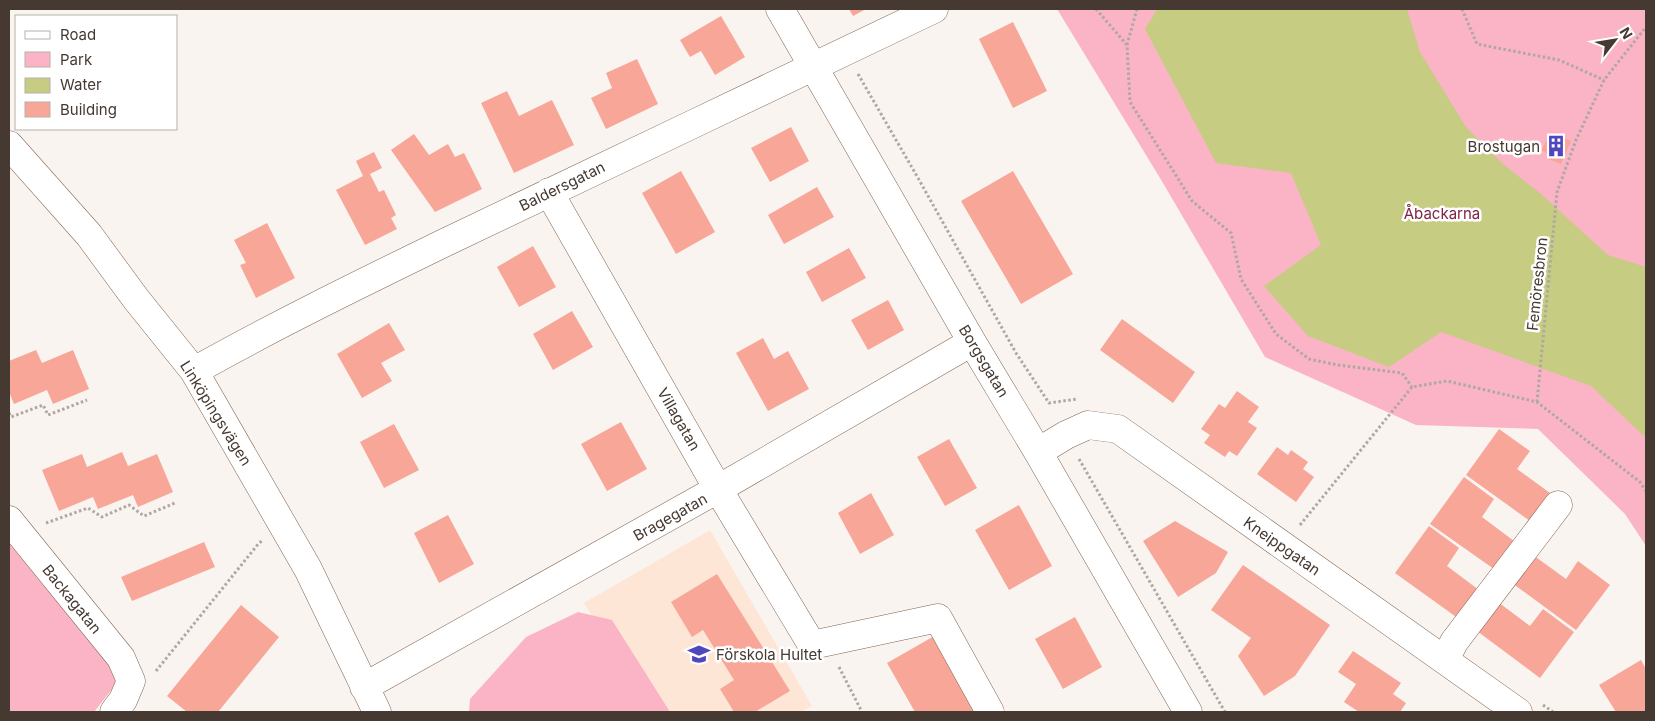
<svg xmlns="http://www.w3.org/2000/svg" width="1655" height="721" font-family="Inter,sans-serif">
	<style>
		.built { fill: #fde6d6 }
		.green { fill: #fbb4c6 }
		.water { fill: #c6cc81 }
		.building { fill: #f7a698 }
		.lines { fill: none; stroke-linecap: round; stroke-linejoin: round }
		.minor-casing { stroke: #806552; stroke-width: 29 }
		.path { stroke: #afa7a1; stroke-width: 3; stroke-dasharray: 2.5 2.5; stroke-linecap: butt }
		.minor { stroke: #fff; stroke-width: 28 }
		.labels { text-anchor: middle; dominant-baseline: central; stroke-width: 5; stroke-linejoin: round; paint-order: stroke }
		.poi-label { font-size: 15px; fill: #453931; stroke: #fff; text-anchor: end }
		.street-label { font-size: 15px; fill: #453931; stroke: #fff }
		.park-label { font-size: 15px; fill: #7e2243; stroke: #fff }
	</style>
	<rect width="100%" height="100%" fill="#faf4f0"/>
	<path class="built" d="M710 530 812 706 801 712H651L584 603Z"/>
	<path class="green" d="M1057 9H1646V546L1625 514 1538 429 1416 425 1265 357 1160 178Z
		M9 538 125 673 94 712H9Z
		M578 612 612 620 670 712H469L470 699 526 637Z"/>
	<path class="water" d="M1157 9H1407L1420 52 1466 127 1503 164 1541 194 1608 255 1646 267V438L1591 386 1441 332 1389 367 1308 336 1264 286 1321 245 1291 173 1216 163 1145 29Z"/>
	<path class="building" d="M849 9H866L853 16Z
		M721 16 745 57 715 75 701 51 690 57 680 40Z
		M1013 22 1047 91 1013 108 979 39Z
		M637 59 658 104 606 129 591 98 612 88 606 73Z
		M507 91 519 116 552 100 574 145 514 173 481 103Z
		M791 127 809 161 770 182 751 148Z
		M414 134 429 155 448 144 455 157 464 153 482 189 435 212 391 150Z
		M1556 134 1571 141 1561 164 1546 158 1548 154 1541 150 1547 140 1552 142Z
		M374 152 382 168 370 174 379 192 384 190 396 215 391 218 397 229 365 245 336 190 363 176 356 161Z
		M681 171 715 232 676 254 642 193Z
		M1013 171 1073 274 1021 304 961 201Z
		M817 187 834 217 784 244 768 215Z
		M267 223 295 278 256 298 240 265 246 263 234 240Z
		M533 246 556 287 519 307 497 267Z
		M849 248 866 278 822 302 806 272Z
		M888 300 904 330 868 350 851 320Z
		M572 311 593 347 553 370 533 334Z
		M1122 319 1195 372 1173 403 1100 350Z
		M389 323 405 350 381 363 392 381 362 398 337 354Z
		M763 338 774 359 788 351 809 389 768 411 736 353Z
		M36 350 42 363 73 350 89 389 53 404 47 390 14 404 9 392V361Z
		M1237 391 1259 407 1248 422 1257 428 1237 456 1229 451 1225 457 1204 443 1210 435 1201 429 1219 404 1225 408Z
		M621 422 647 469 607 491 581 444Z
		M394 424 419 470 384 488 360 442Z
		M1499 429 1530 451 1517 469 1550 493 1530 521 1466 475Z
		M949 439 977 488 945 506 917 457Z
		M1277 447 1288 455 1291 450 1308 462 1303 469 1314 477 1296 502 1257 474Z
		M122 452 128 466 157 454 173 492 138 507 133 495 98 509 93 497 59 511 42 470 82 454 87 467Z
		M1464 477 1494 499 1482 517 1514 541 1494 569 1430 524Z
		M871 493 894 535 860 554 838 513Z
		M1019 505 1052 566 1009 590 975 530Z
		M448 515 474 564 439 583 414 533Z
		M1175 521 1228 552 1216 573 1178 597 1143 541Z
		M1429 526 1459 548 1447 566 1479 590 1459 619 1395 573Z
		M204 542 215 567 132 601 121 577Z
		M1533 555 1566 579 1578 561 1610 585 1576 630 1512 583Z
		M1243 565 1330 625 1295 676 1264 696 1238 656 1251 638 1211 610Z
		M717 574 790 691 755 712H734L720 689 734 680 703 630 692 637 671 602Z
		M1498 602 1530 626 1543 609 1574 632 1540 678 1477 631Z
		M241 605 279 637 218 712H187L167 696Z
		M1075 617 1102 667 1063 689 1035 639Z
		M936 635 979 712H915L887 663Z
		M1353 651 1401 683 1393 694 1406 703 1400 712H1359L1344 702 1356 684 1338 672Z
		M1641 660 1646 669V712H1616L1599 685Z"/>
	<g class="lines">
		<g class="minor-casing">
			<path id="minor" d="M780 9 972 342 1038 452 1188 712
				M9 145 89 235 136 299 194 371 308 569 377 712
				M549 192 718 489 812 645 938 618 990 712
				M194 371C276 325 360 284 444 243 607 164 771 88 934 9
				M1038 452 1066 435 1088 425 1118 429 1518 712
				M9 520 121 658 131 681 123 700 114 712
				M1445 660 1454 642 1558 505
				M364 687 718 489 972 342"/>
		</g>
		<path class="path" d="M1096 9 1127 45 1130 102 1192 201 1231 233 1241 279 1276 334 1309 359 1338 365 1402 373 1412 387
			M1462 9 1477 44 1559 60 1604 80
			M1127 45 1137 9
			M858 74 918 178 1016 353 1049 403 1077 399
			M1537 402 1557 192 1576 140 1604 80 1646 27
			M9 413 11 417 43 405 48 415 87 400
			M1079 459 1225 712
			M46 523 88 508 102 517 129 505 144 516 175 503
			M1300 525 1412 387 1447 381 1537 402 1640 482 1646 491
			M839 667 862 712
			M156 671 259 543 262 541
			M1543 705 1553 712"/>
		<use href="#minor" class="minor"/>
	</g>
	<defs>
		<g id="building-bare" transform="scale(1.725)"><path d="M-4-6H4V6H1V3H-1V6H-4ZM-2.5-4.3h1.7v1.8h-1.7ZM.8-4.3h1.7v1.8H.8ZM-2.5-1h1.7V.8h-1.7ZM.8-1h1.7V.8H.8Z" fill="#5047be" stroke="#fff" stroke-width="2.5" paint-order="stroke"/></g>
		<g id="school-bare" transform="scale(1.725)"><path d="M0-5L7-2L0 1L-7-2ZM-4 1L0 2.5L4 1V4Q0 6-4 4Z" fill="#5047be" stroke="#fff" stroke-width="2.5" paint-order="stroke"/></g>
	</defs>
	<g fill-rule="evenodd">
		<use href="#building-bare" x="1556" y="146"/>
		<use href="#school-bare" x="699" y="654"/>
	</g>
	<g class="labels">
		<g class="poi-label">
			<text x="1540" y="146">Brostugan</text>
			<text x="716" y="654" text-anchor="start">Förskola Hultet</text>
		</g>
		<g class="street-label">
			<text transform="translate(562 186) rotate(-26)">Baldersgatan</text>
			<text transform="translate(1537 284) rotate(-84)">Femöresbron</text>
			<text transform="translate(984 361) rotate(59)">Borgsgatan</text>
			<text transform="translate(216 413) rotate(58)">Linköpingsvägen</text>
			<text transform="translate(679 419) rotate(60)">Villagatan</text>
			<text transform="translate(670 517) rotate(-29)">Bragegatan</text>
			<text transform="translate(1282 546) rotate(35)">Kneippgatan</text>
			<text transform="translate(72 599) rotate(51)">Backagatan</text>
		</g>
		<g class="park-label">
			<text x="1442" y="213">Åbackarna</text>
		</g>
	</g>
	<rect width="1655" height="721" fill="none" stroke="#453931" stroke-width="20"/>
	<rect x="15" y="15" width="162" height="115" fill="#ffffff" stroke="#b5b0ad"/>
	<rect x="25" y="31" width="25" height="8" fill="#ffffff" stroke="#b5b0ad"/>
	<text x="60" y="40" font-size="15" fill="#453931">Road</text>
	<rect x="25" y="52" width="25" height="15" fill="#fbb4c6" stroke="#b5b0ad"/>
	<text x="60" y="65" font-size="15" fill="#453931">Park</text>
	<rect x="25" y="78" width="25" height="15" fill="#c6cc81" stroke="#b5b0ad"/>
	<text x="60" y="90" font-size="15" fill="#453931">Water</text>
	<rect x="25" y="102" width="25" height="15" fill="#f7a698" stroke="#b5b0ad"/>
	<text x="60" y="115" font-size="15" fill="#453931">Building</text>
	<g transform="translate(1615 40) rotate(59)" stroke="#ffffff" stroke-width="4" paint-order="stroke">
	<path d="M0-4L9 19L0 12L-9 19Z" fill="#453931"/>
	<text y="-8" font-size="14" font-weight="bold" text-anchor="middle" fill="#453931">N</text>
	</g>
</svg>
